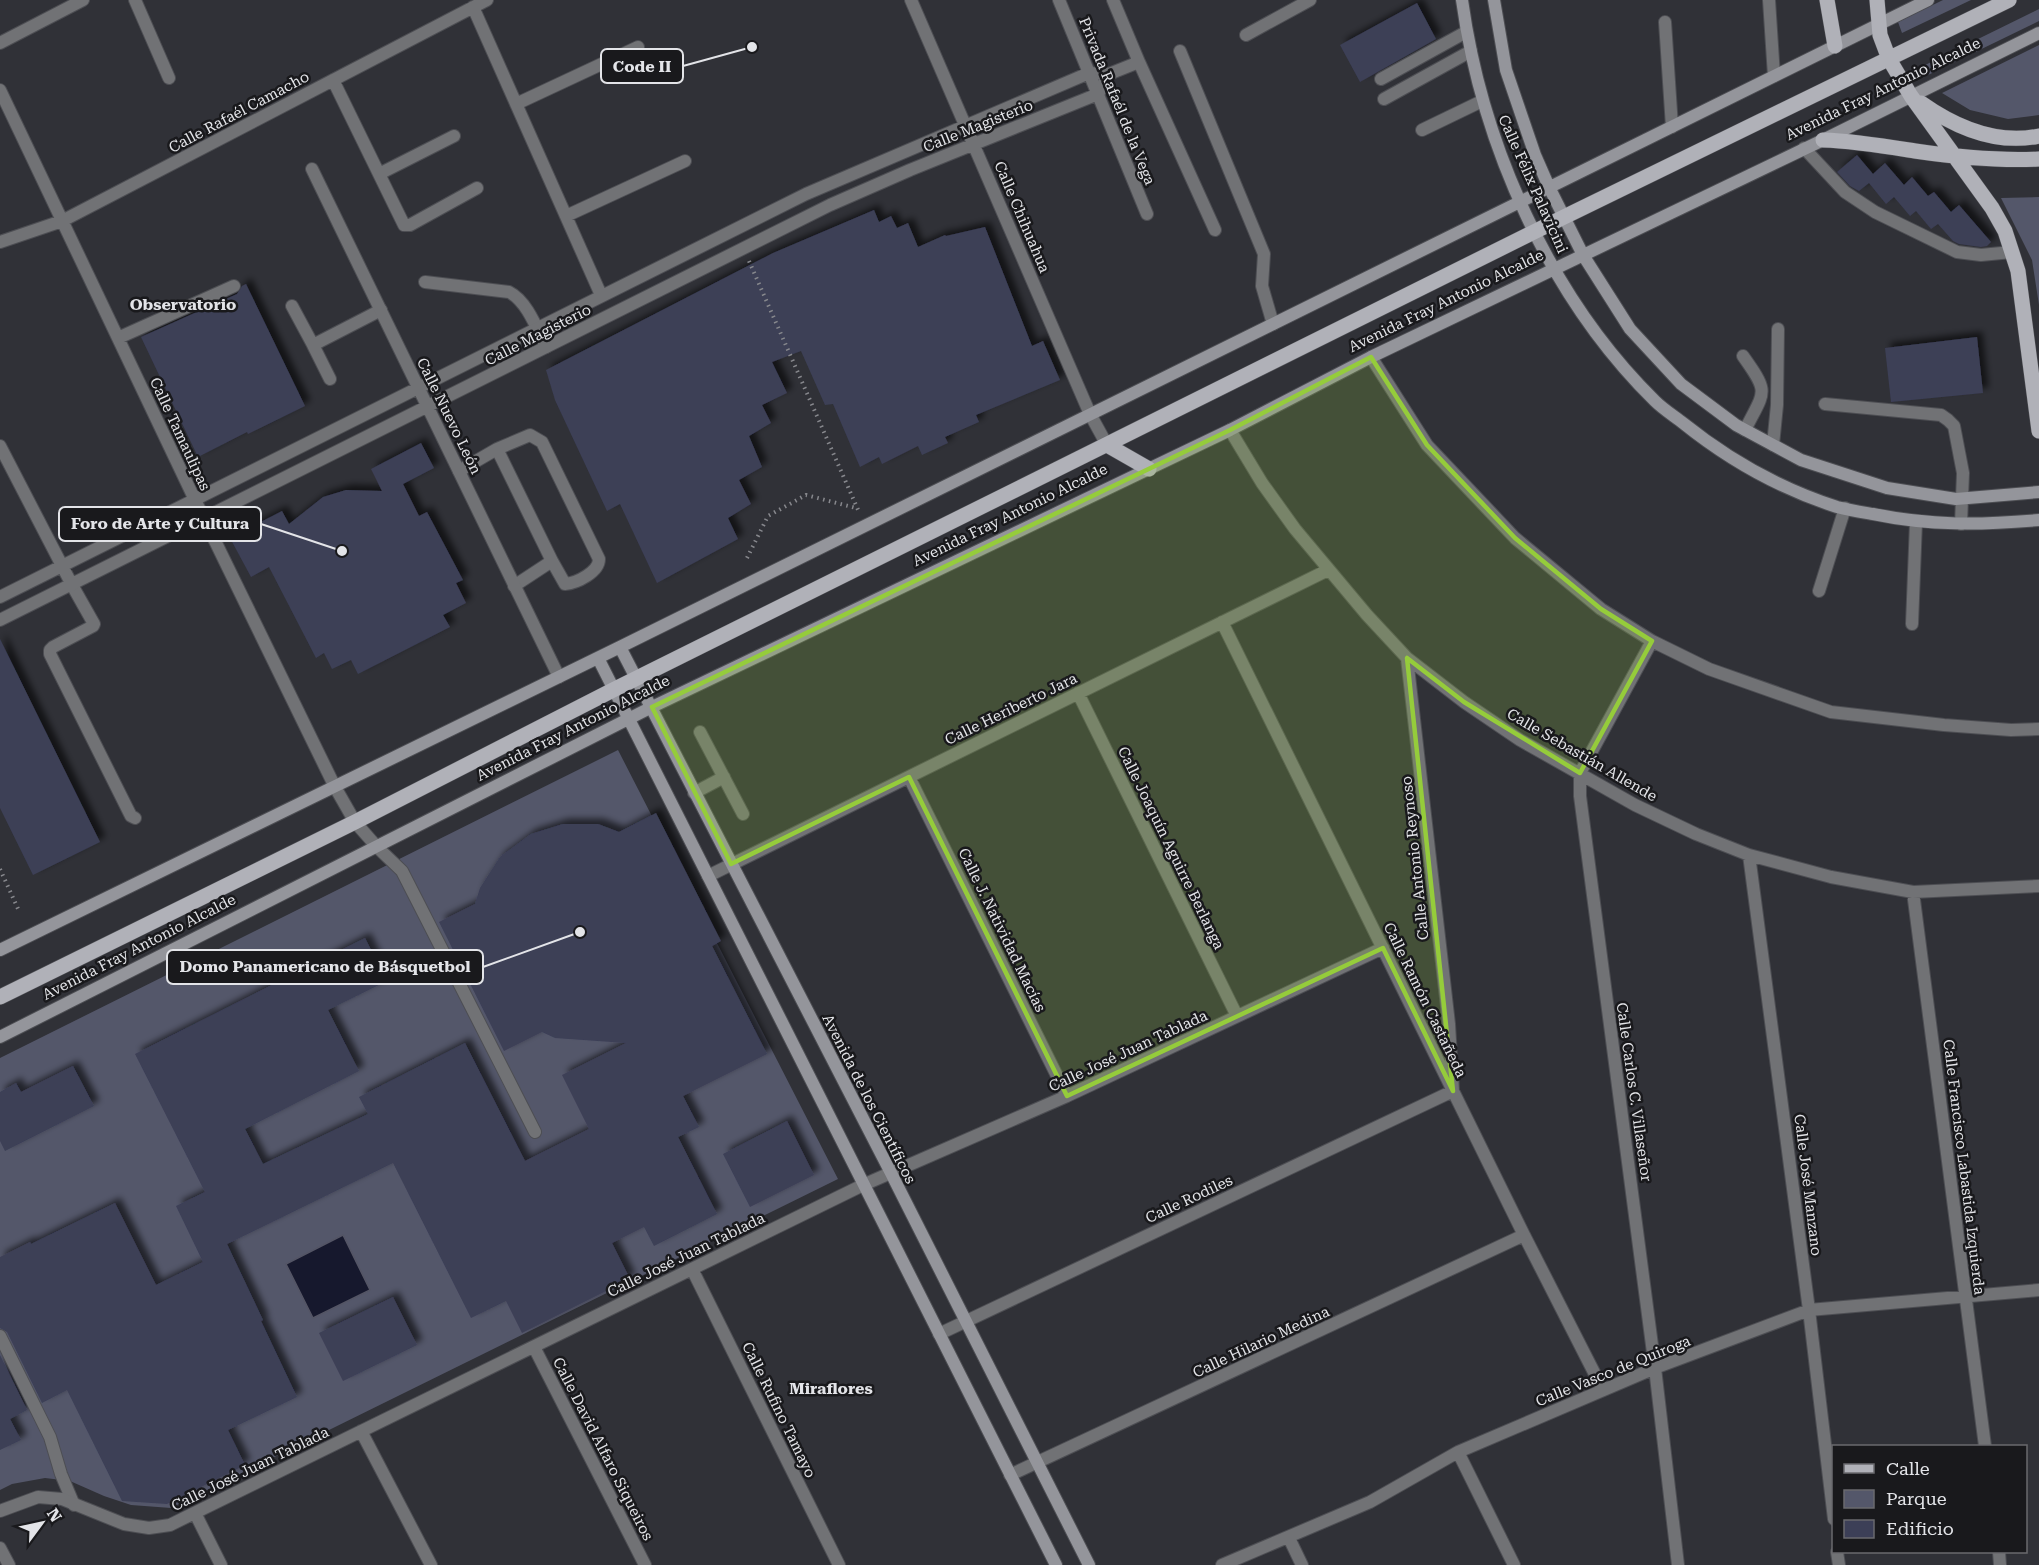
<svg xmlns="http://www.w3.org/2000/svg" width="2039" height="1565" font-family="'Roboto Serif',serif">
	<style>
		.green { fill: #54576a }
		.water { fill: #16182d; stroke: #545565; stroke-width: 1.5 }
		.building { fill: #3c3f57; filter: url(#shadow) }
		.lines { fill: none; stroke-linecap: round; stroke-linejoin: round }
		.lane-casing { stroke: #4d4e53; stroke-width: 14 }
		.street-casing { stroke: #4d4e53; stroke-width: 14 }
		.secondary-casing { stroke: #4d4e53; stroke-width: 14 }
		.primary-casing { stroke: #4d4e53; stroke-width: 16 }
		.path { stroke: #87888d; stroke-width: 4; stroke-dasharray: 1.5 4.5; stroke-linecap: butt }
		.lane { stroke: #717275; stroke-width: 12 }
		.street { stroke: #717275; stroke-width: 12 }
		.secondary { stroke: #94959b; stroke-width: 12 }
		.primary { stroke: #b0b1b8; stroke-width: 15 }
		.marked { fill: #95cc3b; fill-opacity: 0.2; stroke: #95cc3b; stroke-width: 4.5; stroke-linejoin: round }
		.labels { text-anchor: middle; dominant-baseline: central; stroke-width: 5; stroke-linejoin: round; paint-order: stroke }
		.street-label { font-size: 15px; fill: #e3e4e8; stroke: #19191c }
		.neighbourhood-label { font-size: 16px; font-weight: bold; fill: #e3e4e8; stroke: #19191c }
		.leader { fill: none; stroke: #e3e4e8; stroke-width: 2 }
		.callout-dot { fill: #e3e4e8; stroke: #19191c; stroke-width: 2 }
		.callout { fill: #19191c; stroke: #e3e4e8; stroke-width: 2 }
		.callout-label { font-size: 16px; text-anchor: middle; font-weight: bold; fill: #e3e4e8 }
	</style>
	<defs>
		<filter id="shadow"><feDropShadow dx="5.5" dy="-5.5" stdDeviation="3" flood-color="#0009"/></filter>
	</defs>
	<rect width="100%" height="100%" fill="#303137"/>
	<path class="green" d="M1943 0H1971L1902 33 1898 22Z
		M2039 9V21L1926 76 1919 68Z
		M2039 45V115L2008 119 1970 110 1942 93Z
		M2039 197V305L2032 260 2001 198Z
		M618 750 838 1179 171 1508 131 1505 104 1496 70 1481 45 1478 12 1484 0 1490V1058Z"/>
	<path class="water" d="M343 1235 370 1290 313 1318 286 1264Z"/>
	<path class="building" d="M1417 3 1436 39 1360 82 1340 45Z
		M1857 155 1873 174 1885 163 1904 185 1912 177 1928 196 1934 192 1951 212 1959 205 1991 242 1987 246 1981 247 1959 244 1953 241 1938 224 1931 229 1916 211 1910 216 1894 197 1886 204 1869 183 1859 191 1850 186 1837 172Z
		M874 210 879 222 891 216 897 228 908 223 918 247 945 235 946 236 985 227 1032 346 1043 341 1060 380 976 415 979 422 945 437 948 443 922 455 918 446 882 464 879 457 860 467 833 404 825 405 801 351 772 362 787 393 762 405 771 423 749 436 762 467 739 480 751 504 728 518 738 539 657 583 620 504 607 511 555 400 546 370 773 253Z
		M246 284 305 406 248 434 247 432 198 457 141 337 237 294 242 286Z
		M1977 337 1983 393 1891 402 1885 348Z
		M421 443 434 468 403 484 419 516 427 512 463 580 456 583 466 603 443 615 450 627 358 674 351 660 332 669 324 653 316 658 269 567 251 577 230 538 282 511 289 524 323 497 346 490 382 491 371 469Z
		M0 639 100 842 33 875 0 808Z
		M656 813 721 941 712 946 767 1054 683 1096 699 1127 678 1137 717 1214 654 1246 644 1227 612 1243 630 1279 522 1333 506 1301 471 1318 393 1163 227 1244 263 1320 261 1321 297 1397 228 1430 245 1465 167 1504 122 1501 67 1390 42 1403 7 1332 0 1328V1257L30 1242 31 1244 115 1203 156 1285 203 1262 176 1206 205 1192 135 1054 365 938 387 981 328 1010 359 1071 245 1129 263 1164 368 1114 359 1097 465 1043 525 1161 589 1129 562 1075 626 1043 555 1038 542 1032 504 1051 439 922 475 904 480 888 500 857 531 834 563 824H598L619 832Z
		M73 1066 94 1106 5 1151 0 1141V1092L16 1083 21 1092Z
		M787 1121 814 1175 750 1207 723 1154Z
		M393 1297 417 1345 343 1381 319 1333Z
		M0 1355 27 1410 10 1419 21 1440 0 1450Z"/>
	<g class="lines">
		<g class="lane-casing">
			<path id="lane" d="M1769 0 1774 76
				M1665 22 1672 127
				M1246 35 1310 0
				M1180 51 1264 254 1262 286 1273 324
				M1139 62 1215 230
				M1089 73 1109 74 1098 94
				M1109 74 1139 62 1113 0
				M1381 79 1466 32
				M1384 99 1471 51
				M1422 130 1482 101
				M1804 148 1845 192 1875 212 1957 252 1981 255 2012 252
				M425 282 509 292C527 301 537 329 546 347
				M292 306 313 345 381 310
				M313 345 330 379
				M1743 356C1770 394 1765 390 1745 430
				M1825 404 1941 415 1948 420 1954 426 1963 473 1961 524
				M1773 445 1777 405 1778 329
				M497 449 530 435 542 442 599 559C599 572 577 583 565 584L552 561
				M459 471 497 449 552 561 514 586
				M72 585 94 624 93 626 53 647 50 650V654L131 816 135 818
				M1819 591 1845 508
				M1912 624 1916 522
				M700 732 743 814
				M694 793 724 777
				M377 847 402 871 535 1132
				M0 1336 50 1437 61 1474 74 1505"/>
		</g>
		<g class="street-casing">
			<path id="street" d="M135 0 169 78
				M911 0 1090 414 1107 445
				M1059 0 1147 214
				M473 7 601 295
				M0 43 83 0
				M333 80 404 225H410L477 188
				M0 90 195 500 335 787 355 822 377 847
				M516 104 638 47
				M312 169 559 677
				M379 174 454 136
				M566 216 685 161
				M0 242 62 221 487 0
				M118 338 234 286
				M1371 357 1427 445 1515 538 1601 609 1652 641 1709 669 1831 712 1944 725 2011 730 2039 729
				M1230 430 1262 483 1295 529 1367 615 1407 658 1464 702 1520 740 1635 805 1696 834 1749 855 1831 877 1913 892 2039 886
				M0 446 72 585
				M0 597 806 194 1089 73
				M0 620 830 205 910 170 1098 94
				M1222 622 1524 1235 1603 1390
				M1652 641 1580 773V796L1655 1368 1678 1565
				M1078 693 1237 1016
				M909 777 1067 1096
				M1749 855 1809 1310 1834 1519
				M708 876 1328 570
				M1913 892 1985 1446
				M692 1269 839 1565
				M939 1334 1453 1091 1449 1024 1407 658
				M534 1347 645 1565
				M361 1431 431 1565
				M1458 1452 1514 1565
				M1010 1475 1524 1235
				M0 1511 38 1497 62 1499 124 1524 149 1528 170 1525 863 1185 1067 1096 1383 948
				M195 1513 221 1565
				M1289 1538 1302 1565
				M0 1548 9 1565
				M1837 1552 1839 1565
				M1999 1552 2000 1565
				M1222 1565 1370 1502 1458 1452 1655 1368 1809 1310 2039 1290"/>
		</g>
		<g class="secondary-casing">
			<path id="secondary" d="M1462 0C1482 145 1550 298 1655 401 1663 409 1674 416 1683 423 1729 460 1781 489 1837 507 1848 510 1861 512 1873 514 1931 526 1980 525 2039 520
				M1494 0 1506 70 1535 155 1549 187 1583 255 1630 329 1681 384 1736 425 1801 460 1887 488 1956 499 2039 492
				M620 647 891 1173 1089 1565
				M598 658 1056 1565
				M0 950 620 647 1928 0
				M0 1037 652 707 1230 430 1371 357 1823 140 2039 33"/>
		</g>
		<g class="primary-casing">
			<path id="primary" d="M1827 0 1835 46
				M1877 0 1880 35 1889 59 1911 96 1992 208 2005 231 2018 271 2039 431
				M1921 103C1955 127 1996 145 2039 136
				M1823 140C1855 141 1884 146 1915 151 1956 157 1997 161 2039 159
				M1107 445 1149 469
				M0 997 355 822 613 690 1564 217 2009 0"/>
		</g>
		<path class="path" d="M749 261 859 512
			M747 558 768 516 806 495 856 508
			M0 869 19 911"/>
		<use href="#lane" class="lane"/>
		<use href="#street" class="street"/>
		<use href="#secondary" class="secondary"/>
		<use href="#primary" class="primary"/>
	</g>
	<path class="marked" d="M1371 357 1427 445 1515 538 1601 609 1652 641 1580 773 1464 702 1407 658 1453 1091 1383 948 1067 1096 909 777 731 864 652 707 1230 430Z"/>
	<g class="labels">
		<g class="street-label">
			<text transform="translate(1883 89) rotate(-26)">Avenida Fray Antonio Alcalde</text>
			<text transform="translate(1117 101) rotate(68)">Privada Rafaél de la Vega</text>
			<text transform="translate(239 112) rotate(-28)">Calle Rafaél Camacho</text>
			<text transform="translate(978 126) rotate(-22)">Calle Magisterio</text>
			<text transform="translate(1533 184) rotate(66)">Calle Félix Palavicini</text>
			<text transform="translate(1022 217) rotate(67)">Calle Chihuahua</text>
			<text transform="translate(1446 301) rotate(-26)">Avenida Fray Antonio Alcalde</text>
			<text transform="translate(538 335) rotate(-27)">Calle Magisterio</text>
			<text transform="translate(449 416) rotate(64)">Calle Nuevo León</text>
			<text transform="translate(180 434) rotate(65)">Calle Tamaulipas</text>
			<text transform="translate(1010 515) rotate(-26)">Avenida Fray Antonio Alcalde</text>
			<text transform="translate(1011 709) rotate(-26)">Calle Heriberto Jara</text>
			<text transform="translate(573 728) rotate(-27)">Avenida Fray Antonio Alcalde</text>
			<text transform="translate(1582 755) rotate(30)">Calle Sebastián Allende</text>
			<text transform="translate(1171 848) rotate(64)">Calle Joaquín Aguirre Berlanga</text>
			<text transform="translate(1415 858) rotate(-96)">Calle Antonio Reynoso</text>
			<text transform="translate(1002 930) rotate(64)">Calle J. Natividad Macías</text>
			<text transform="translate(139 947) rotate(-27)">Avenida Fray Antonio Alcalde</text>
			<text transform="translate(1425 1000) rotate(64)">Calle Ramón Castañeda</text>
			<text transform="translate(1128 1051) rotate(-25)">Calle José Juan Tablada</text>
			<text transform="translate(1634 1092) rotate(82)">Calle Carlos C. Villaseñor</text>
			<text transform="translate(869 1099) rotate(63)">Avenida de los Científicos</text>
			<text transform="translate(1964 1167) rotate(83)">Calle Francisco Labastida Izquierda</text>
			<text transform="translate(1808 1185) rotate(83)">Calle José Manzano</text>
			<text transform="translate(1189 1199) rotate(-25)">Calle Rodiles</text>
			<text transform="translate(686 1255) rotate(-26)">Calle José Juan Tablada</text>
			<text transform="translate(1261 1342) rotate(-25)">Calle Hilario Medina</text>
			<text transform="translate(1613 1371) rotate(-22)">Calle Vasco de Quiroga</text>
			<text transform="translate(779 1410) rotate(64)">Calle Rufino Tamayo</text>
			<text transform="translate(603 1449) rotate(63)">Calle David Alfaro Siqueiros</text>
			<text transform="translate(250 1469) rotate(-26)">Calle José Juan Tablada</text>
		</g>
		<g class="neighbourhood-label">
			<text x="183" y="304">Observatorio</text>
			<text x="831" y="1388">Miraflores</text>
		</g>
	</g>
	<path class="leader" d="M752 47L683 66M342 551L261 524M580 932L483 967"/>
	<g class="callout-dot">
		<circle cx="752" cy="47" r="6"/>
		<circle cx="342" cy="551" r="6"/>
		<circle cx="580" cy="932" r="6"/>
	</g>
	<g class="callout">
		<rect x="601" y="49" width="82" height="34" rx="6"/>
		<rect x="59" y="507" width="202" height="34" rx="6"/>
		<rect x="167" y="950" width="316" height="34" rx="6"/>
	</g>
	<g class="callout-label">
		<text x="642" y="72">Code II</text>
		<text x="160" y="529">Foro de Arte y Cultura</text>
		<text x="325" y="972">Domo Panamericano de Básquetbol</text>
	</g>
	<rect x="1832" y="1445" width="195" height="108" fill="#19191c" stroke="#6a6a6e" stroke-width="1.5"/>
	<rect x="1844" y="1464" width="30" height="9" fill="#b0b1b8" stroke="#6a6a6e" stroke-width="1.5"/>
	<text x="1886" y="1475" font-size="18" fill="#e3e4e8">Calle</text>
	<rect x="1844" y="1490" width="30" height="18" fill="#54576a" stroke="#6a6a6e" stroke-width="1.5"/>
	<text x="1886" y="1505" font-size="18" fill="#e3e4e8">Parque</text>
	<rect x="1844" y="1520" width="30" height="18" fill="#3c3f57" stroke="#6a6a6e" stroke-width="1.5"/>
	<text x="1886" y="1535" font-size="18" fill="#e3e4e8">Edificio</text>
	<g transform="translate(42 1523) rotate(57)" stroke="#19191c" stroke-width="4.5" paint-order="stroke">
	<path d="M0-4.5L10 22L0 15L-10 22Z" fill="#e3e4e8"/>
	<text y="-9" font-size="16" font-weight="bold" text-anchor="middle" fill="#e3e4e8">N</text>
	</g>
</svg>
